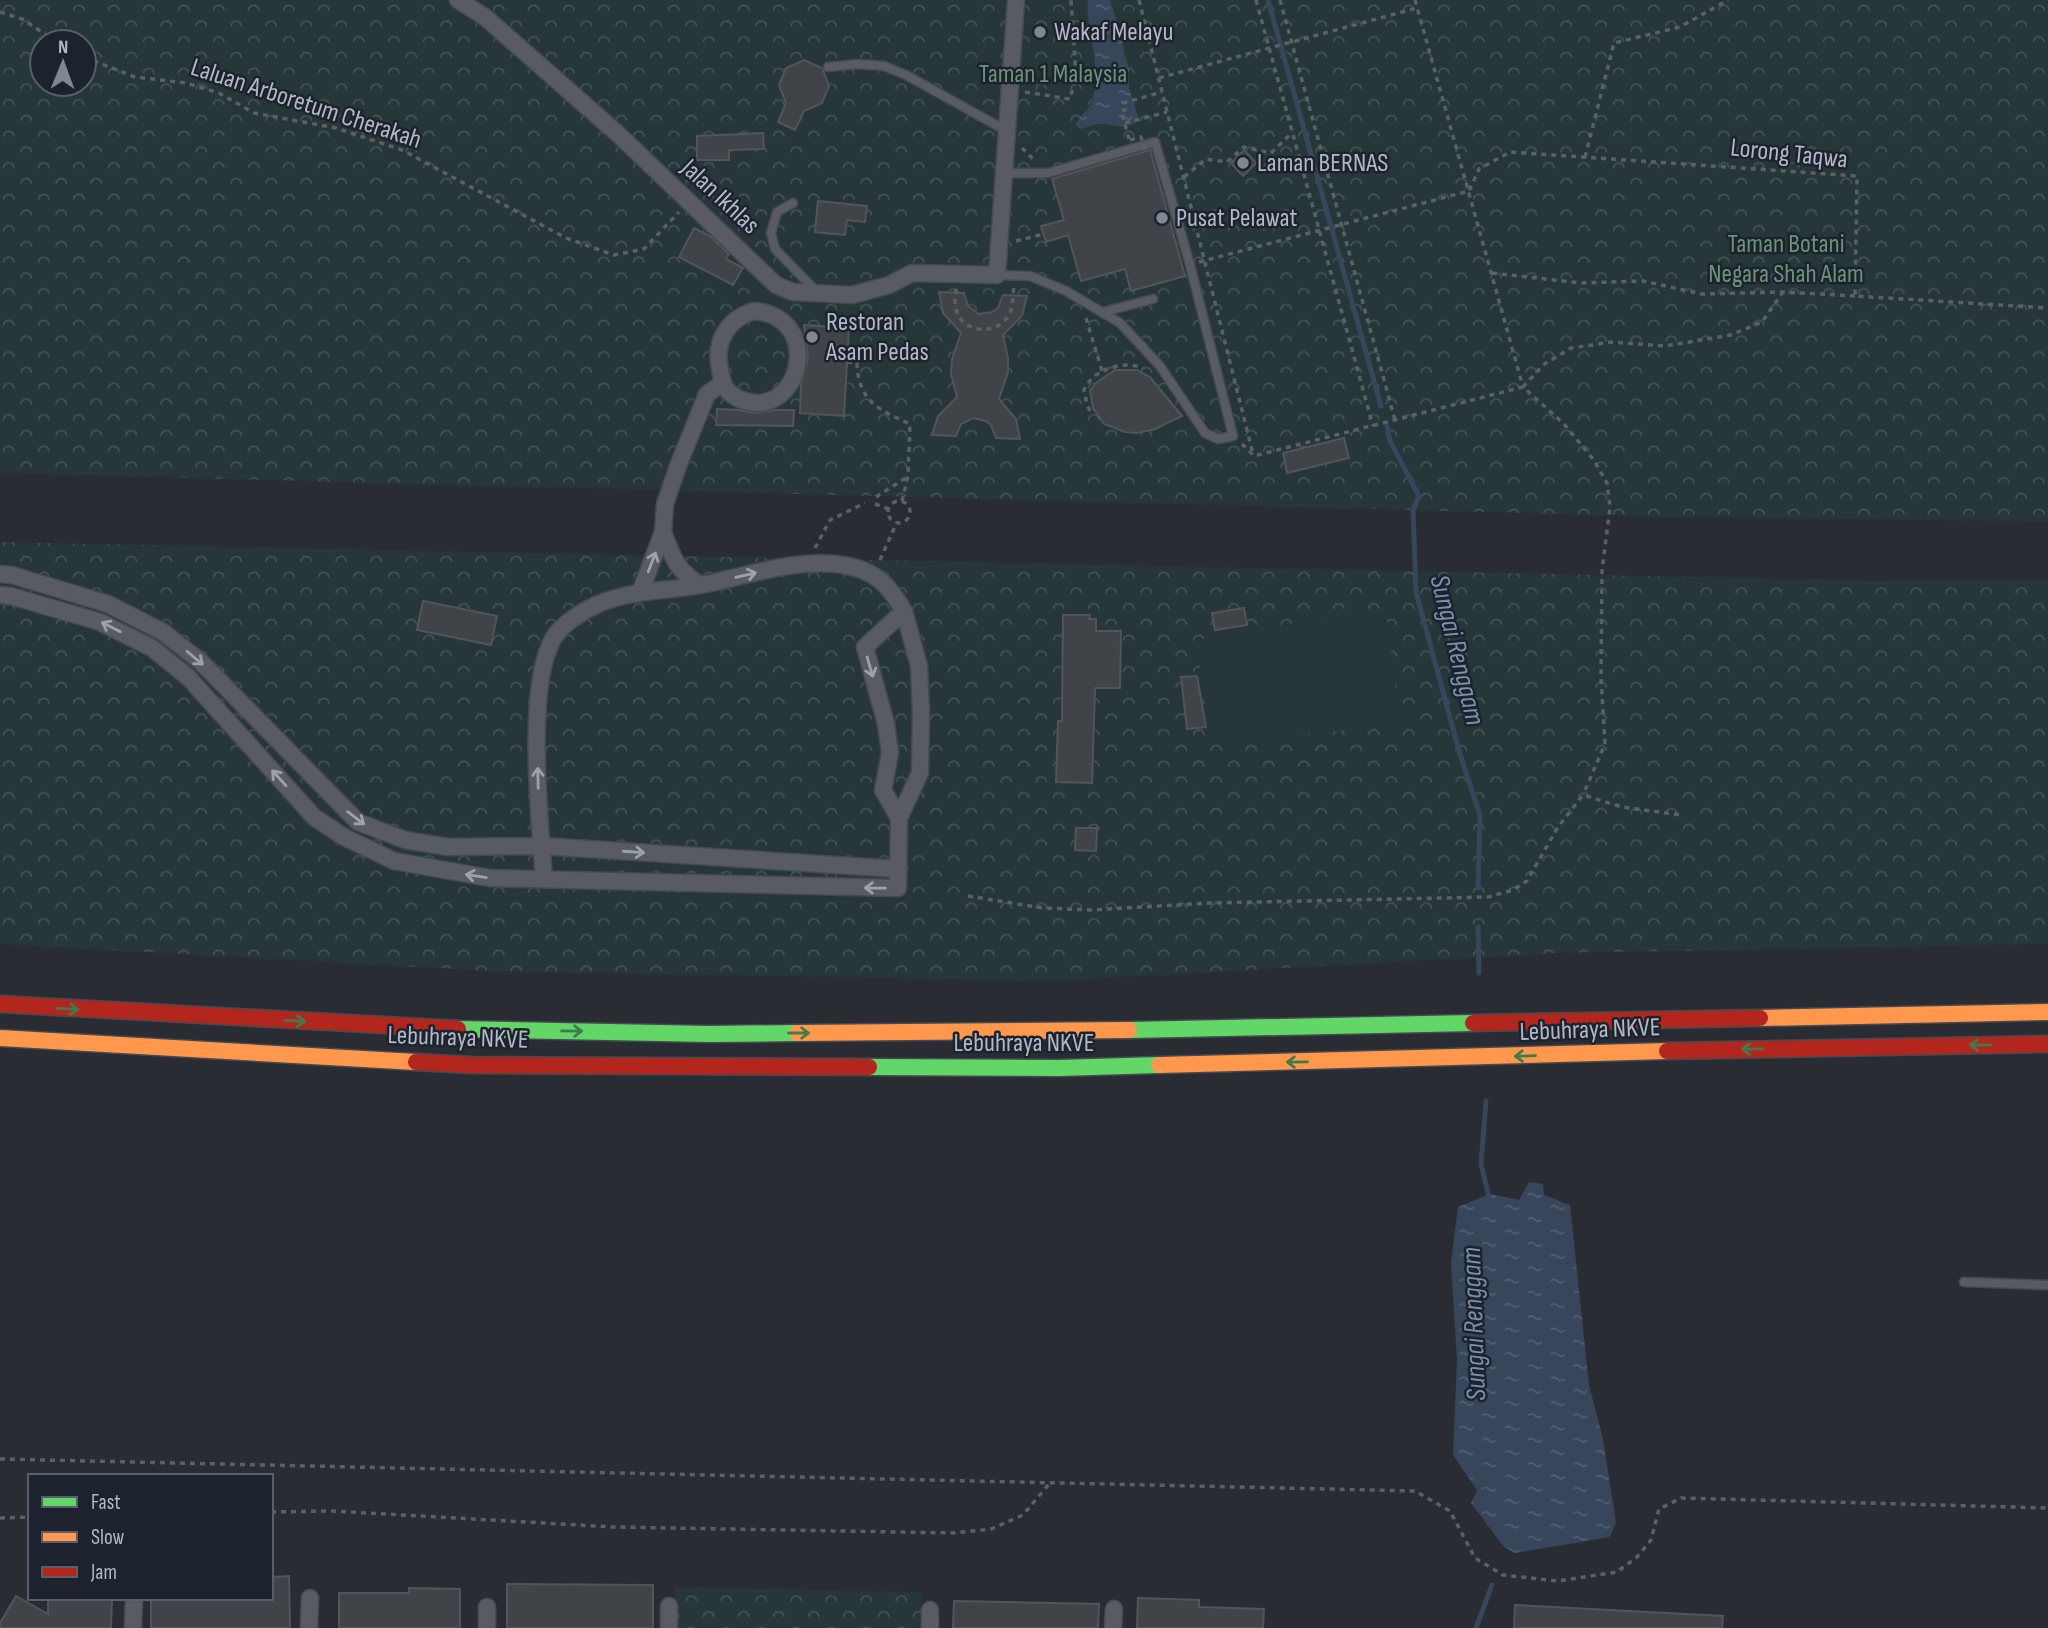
<svg xmlns="http://www.w3.org/2000/svg" width="2048" height="1628" font-family="'Sofia Sans Condensed',sans-serif">
	<style>
		.park { fill: url(#park-crowns); fill-rule: evenodd }
		.pitch { fill: #273739 }
		.water { fill: url(#water-ripples) }
		.lines { fill: none; stroke-linecap: round; stroke-linejoin: round }
		.stream { stroke: #38465c; stroke-width: 5 }
		.building { fill: #404348; stroke: #51555b; stroke-width: 2 }
		.lane-casing { stroke: #46494e; stroke-width: 11 }
		.street-casing { stroke: #46494e; stroke-width: 19 }
		.fast-casing { stroke: #46494f; stroke-width: 19 }
		.slow-casing { stroke: #46494f; stroke-width: 19 }
		.jam-casing { stroke: #46494f; stroke-width: 19 }
		.path { stroke: #5b6066; stroke-width: 3.5; stroke-dasharray: 5 5; stroke-linecap: butt }
		.lane { stroke: #585b62; stroke-width: 8 }
		.street { stroke: #585b62; stroke-width: 16 }
		.fast { stroke: #63d668; stroke-width: 16 }
		.slow { stroke: #ff974d; stroke-width: 16 }
		.jam { stroke: #b3261e; stroke-width: 16 }
		.path-bridge { stroke: #5b6066; stroke-width: 3.5; stroke-dasharray: 5 5; stroke-linecap: butt }
		.oneway { stroke: #9ca2ac }
		.oneway2 { stroke: #407c4b }
		.poi-dot { fill: #828892; stroke: #1d232e; stroke-width: 2.5 }
		.labels { text-anchor: middle; dominant-baseline: central; stroke-width: 5; stroke-linejoin: round; paint-order: stroke }
		.poi-label { font-size: 26px; fill: #b2b9c5; stroke: #1d232e; text-anchor: start }
		.park-label { font-size: 26px; fill: #6b9476; stroke: #1d232e }
		.street-label { font-size: 26px; fill: #b2b9c5; stroke: #1d232e }
		.water-label { font-size: 28px; font-style: italic; fill: #7c8faa; stroke: #1d232e }
	</style>
	<defs>
		<pattern id="park-crowns" width="20" height="18" patternUnits="userSpaceOnUse" patternTransform="scale(1.75)"><rect width="20" height="18" fill="#273739"/><path d="M2 6a3 3 0 1 1 6 0M12 15a3 3 0 1 1 6 0" fill="none" stroke="#445254"/></pattern>
		<pattern id="water-ripples" width="26" height="14" patternUnits="userSpaceOnUse" patternTransform="scale(1.75)"><rect width="26" height="14" fill="#38465c"/><path d="M2 4q2-2 4 0t4 0M15 11q2-2 4 0t4 0" fill="none" stroke="#525f72"/></pattern>
	</defs>
	<rect width="100%" height="100%" fill="#292d33"/>
	<path class="park" d="M0 0H2048V522L1636 516 0 473ZM42 42H84V84H42Z
		M0 542 1892 581H2048V944L1556 953 1051 981 491 971 0 944Z
		M675 1587 921 1592V1628H674Z"/>
	<path class="pitch" d="M1385 608 1401 725 1211 743 1196 640Z"/>
	<path class="water" d="M1088 0H1110L1122 36 1124 53 1129 68V88L1138 117 1136 123C1118 130 1114 123 1098 124 1092 125 1086 128 1080 129L1076 125C1079 114 1091 111 1093 98 1096 86 1096 67 1094 54 1092 35 1086 19 1088 0Z
		M1529 1182 1543 1184 1544 1195 1570 1205 1589 1385 1603 1439 1616 1523 1610 1537 1515 1553 1504 1547 1471 1503 1477 1490 1453 1455 1457 1360 1451 1263 1458 1207 1490 1194 1519 1200Z"/>
	<g class="lines">
		<path class="stream" d="M1268 0 1381 406
			M1387 426 1390 441 1419 496 1413 511 1416 592 1459 751 1480 815 1478 888
			M1478 927 1479 973
			M1486 1101 1481 1164 1490 1201
			M1476 1628 1492 1585"/>
	</g>
	<path class="building" d="M804 60 822 68 829 86 822 103 804 111 795 130 778 122 786 103 779 85 786 68Z
		M763 133 764 149 729 150V160H697V136Z
		M1150 150 1185 276 1131 291 1125 269 1081 281 1068 235 1046 242 1041 226 1064 220 1052 179Z
		M1244 150 1256 163 1243 176 1231 163Z
		M818 201 867 206 865 222 847 220 845 235 815 232Z
		M694 228 710 236 729 254 726 259 743 268 733 285 679 257Z
		M939 292 964 293 968 306 979 314 992 312 998 308 1003 295 1027 296 1022 316 1003 335 1008 358V372L999 399 1016 419 1020 439 996 438 991 425 986 421 973 418 961 424 956 436 932 435 938 416 957 397 951 374 952 359 961 333 943 313Z
		M804 325 849 328 844 416 800 413 801 384 808 359Z
		M1115 370H1137L1150 377 1182 416 1155 429 1137 433 1125 432 1104 424 1093 408 1090 391 1096 383Z
		M717 409 738 410 755 413 774 410H794L793 426 716 425Z
		M1344 438 1349 458 1287 473 1283 453Z
		M423 601 497 616 491 645 417 630Z
		M1244 608 1247 625 1215 630 1212 613Z
		M1063 615H1090L1089 619H1096V631H1121L1120 688H1095L1092 783 1056 782 1058 721H1062Z
		M1197 676 1206 727 1187 729 1181 677Z
		M1076 828H1097L1096 851 1075 850Z
		M289 1576 290 1628H151V1598H271V1577Z
		M507 1584 653 1585V1628H507Z
		M409 1588 460 1589V1628H339V1593H409Z
		M16 1596 48 1614V1598H112L111 1628H0V1623Z
		M1138 1598 1199 1600V1607L1264 1609 1263 1628H1137Z
		M954 1601 1099 1604 1098 1628H953Z
		M1515 1605 1723 1616 1722 1628H1514Z"/>
	<g class="lines">
		<g class="lane-casing">
			<path id="lane" d="M828 67 858 64 884 66 906 75 1007 131
				M793 203 777 212 771 233 775 249 816 291
				M997 275 1030 276 1066 291 1120 323 1160 366 1205 433 1218 439 1233 436 1190 265 1155 142 1048 173H1005
				M1103 312 1153 299
				M1964 1282 2048 1285"/>
		</g>
		<g class="street-casing">
			<path id="street" d="M458 0 485 17 618 134 776 285 793 292 852 295 889 285 912 273 997 275 1016 0
				M754 311C819 316 805 404 756 403 745 402 734 398 727 390 722 384 721 376 720 369 714 342 727 319 754 311Z
				M663 532C673 558 676 570 700 585
				M0 574 12 575 108 604 163 632 201 662 358 822 405 840 448 847 542 846 899 869
				M640 593 663 532 665 504 678 466 707 394 723 383
				M0 595 11 596 100 622 152 648 188 677 314 817 344 837 394 861 490 878 898 888 899 818 883 790 890 753 886 724 865 647 904 611C888 584 875 570 843 565 800 557 743 577 701 585 667 591 629 590 596 605 583 611 562 624 554 637 525 685 540 821 544 879
				M899 818 920 773 921 711 919 666 904 611
				M133 1628 134 1598
				M309 1628 310 1598
				M487 1628V1607
				M669 1628V1606
				M930 1628V1610
				M1113 1628 1114 1609"/>
		</g>
		<g class="fast-casing">
			<path id="fast" d="M458 1029 709 1034 797 1033
				M1129 1030 1473 1023
				M869 1067 1059 1068 1159 1065"/>
		</g>
		<g class="slow-casing">
			<path id="slow" d="M1760 1018 2048 1012
				M797 1033 1129 1030
				M0 1038 416 1062
				M1159 1065 1667 1051"/>
		</g>
		<g class="jam-casing">
			<path id="jam" d="M0 1004 458 1029
				M1473 1023 1760 1018
				M1667 1051 2048 1044
				M416 1062 471 1065 869 1067"/>
		</g>
		<path class="path" d="M1139 0 1253 454
			M1256 0 1373 426
			M1280 0 1395 420
			M1415 0 1523 387
			M0 12 22 19 57 42
			M84 57 135 77 186 83 219 93 254 113 336 128 402 150 566 238 614 255 644 249 679 212
			M1159 78 1417 8
			M1025 92 1070 99 1076 76 1071 0
			M1125 123 1167 112
			M1129 139 1121 111 1125 110 1123 103 1162 92
			M1022 148 1034 160
			M1585 157 1614 43 1680 27 1728 0
			M1184 177 1206 159 1227 162 1244 147 1271 153 1293 132
			M1016 241 1044 234
			M1199 262 1469 191 1479 169 1510 152 1857 176 1855 296 2048 308
			M1492 273 1581 283 1643 281 1702 294 1783 292 1855 296
			M956 289C955 296 954 305 957 312 965 335 1000 335 1010 313 1013 305 1013 294 1014 285
			M1086 318 1102 371
			M847 362 857 363C858 401 879 410 910 424L908 476 902 501
			M1523 387 1543 365 1571 348 1611 342 1665 346 1731 335 1762 322 1783 292
			M1090 411 1087 405 1084 390C1093 369 1123 360 1143 368
			M1242 444 1254 456 1523 387 1563 423 1594 460 1607 483 1610 507 1602 571 1601 678 1605 744 1583 795
			M876 497 907 477
			M888 512a11 11 0 1 1 22 0a11 11 0 1 1-22 0Z
			M875 504 889 509
			M815 548 830 520 865 503
			M880 560 897 522
			M968 896 1043 908 1091 910 1210 903 1488 897 1513 890 1527 881 1558 827 1583 795 1622 807 1681 815
			M0 1459 1415 1491 1450 1511 1475 1558 1503 1575 1558 1581 1617 1572 1637 1557 1651 1540 1659 1509 1681 1498 2048 1508
			M271 1512 332 1511 614 1527 954 1533 991 1529 1023 1515 1049 1484
			M0 1518 30 1517"/>
		<use href="#lane" class="lane"/>
		<use href="#street" class="street"/>
		<use href="#fast" class="fast"/>
		<use href="#slow" class="slow"/>
		<use href="#jam" class="jam"/>
		<path class="path-bridge" d="M1130 140 1141 137 1145 151"/>
	</g>
	<defs><path id="oneway-shaft" d="M-6 0H5M1.5-3L5.5 0L1.5 3" fill="none" stroke-width="1.6" stroke-linecap="round" stroke-linejoin="round" transform="scale(1.75)"/></defs>
	<g class="oneway">
		<use href="#oneway-shaft" transform="translate(652 562) rotate(-69)"/>
		<use href="#oneway-shaft" transform="translate(746 575) rotate(-13)"/>
		<use href="#oneway-shaft" transform="translate(111 627) rotate(-153)"/>
		<use href="#oneway-shaft" transform="translate(195 658) rotate(40)"/>
		<use href="#oneway-shaft" transform="translate(870 667) rotate(74)"/>
		<use href="#oneway-shaft" transform="translate(279 778) rotate(-132)"/>
		<use href="#oneway-shaft" transform="translate(538 778) rotate(-91)"/>
		<use href="#oneway-shaft" transform="translate(356 818) rotate(37)"/>
		<use href="#oneway-shaft" transform="translate(634 852) rotate(4)"/>
		<use href="#oneway-shaft" transform="translate(476 876) rotate(-171)"/>
		<use href="#oneway-shaft" transform="translate(875 888) rotate(-179)"/>
	</g>
	<g class="oneway2">
		<use href="#oneway-shaft" transform="translate(68 1009) rotate(3)"/>
		<use href="#oneway-shaft" transform="translate(295 1021) rotate(3)"/>
		<use href="#oneway-shaft" transform="translate(572 1031) rotate(1)"/>
		<use href="#oneway-shaft" transform="translate(799 1033)"/>
		<use href="#oneway-shaft" transform="translate(1980 1045) rotate(179)"/>
		<use href="#oneway-shaft" transform="translate(1752 1049) rotate(179)"/>
		<use href="#oneway-shaft" transform="translate(1525 1056) rotate(178)"/>
		<use href="#oneway-shaft" transform="translate(1297 1062) rotate(179)"/>
	</g>
	<g class="poi-dot">
		<circle cx="1040" cy="32" r="7"/>
		<circle cx="1243" cy="163" r="7"/>
		<circle cx="1162" cy="218" r="7"/>
		<circle cx="812" cy="337" r="7"/>
	</g>
	<g class="labels">
		<g class="poi-label">
			<text x="1054" y="32">Wakaf Melayu</text>
			<text x="1257" y="163">Laman BERNAS</text>
			<text x="1176" y="218">Pusat Pelawat</text>
			<text x="826" y="322">Restoran<tspan x="826" dy="30">Asam Pedas</tspan></text>
		</g>
		<g class="park-label">
			<text x="1053" y="74">Taman 1 Malaysia</text>
			<text x="1786" y="244">Taman Botani<tspan x="1786" dy="30">Negara Shah Alam</tspan></text>
		</g>
		<g class="street-label">
			<text transform="translate(306 104) rotate(18)">Laluan Arboretum Cherakah</text>
			<text transform="translate(1789 154) rotate(6)">Lorong Taqwa</text>
			<text transform="translate(720 197) rotate(43)">Jalan Ikhlas</text>
			<text transform="translate(1590 1030) rotate(-2)">Lebuhraya NKVE</text>
			<text transform="translate(458 1038) rotate(2)">Lebuhraya NKVE</text>
			<text x="1024" y="1043">Lebuhraya NKVE</text>
		</g>
		<g class="water-label">
			<text transform="translate(1457 650) rotate(76)">Sungai Renggam</text>
			<text transform="translate(1474 1324) rotate(-92)">Sungai Renggam</text>
		</g>
	</g>
	<rect x="28" y="1474" width="245" height="126" fill="#1d232e" stroke="#595f6a" stroke-width="2"/>
	<rect x="42" y="1497" width="35" height="10" fill="#63d668" stroke="#595f6a" stroke-width="2"/>
	<text x="91" y="1509" font-size="21" fill="#b2b9c5">Fast</text>
	<rect x="42" y="1532" width="35" height="10" fill="#ff974d" stroke="#595f6a" stroke-width="2"/>
	<text x="91" y="1544" font-size="21" fill="#b2b9c5">Slow</text>
	<rect x="42" y="1567" width="35" height="10" fill="#b3261e" stroke="#595f6a" stroke-width="2"/>
	<text x="91" y="1579" font-size="21" fill="#b2b9c5">Jam</text>
	<g transform="translate(63 63) rotate(1)"><circle r="33" fill="#1d232e" stroke="#595f6a" stroke-width="2"/>
	<path d="M0-5L12 26L0 18L-12 26Z" fill="#828892"/>
	<text y="-10" font-size="19" font-weight="bold" text-anchor="middle" fill="#b2b9c5">N</text>
	</g>
</svg>
